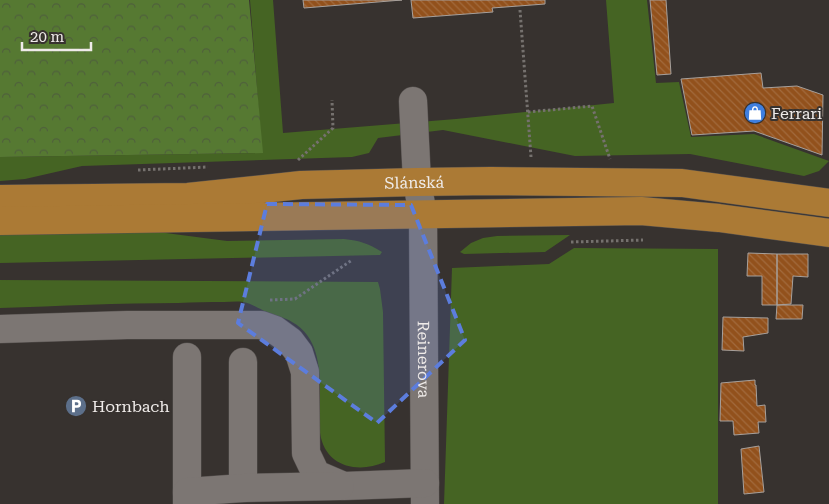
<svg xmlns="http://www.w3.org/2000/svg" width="829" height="504" font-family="'Roboto Serif',serif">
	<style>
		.grass { fill: #456423 }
		.forest { fill: url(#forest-crowns) }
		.building { fill: url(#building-back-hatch); stroke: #a6a09c }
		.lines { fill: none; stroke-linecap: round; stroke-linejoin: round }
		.minor-casing { stroke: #55504e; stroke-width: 29 }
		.major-casing { stroke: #55504e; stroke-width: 29 }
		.path { stroke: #75716e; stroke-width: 3; stroke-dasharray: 2.5 2.5; stroke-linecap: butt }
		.minor { stroke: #7c7673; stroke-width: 28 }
		.major { stroke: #ab7a35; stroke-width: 28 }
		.marked { fill: #5c7ddd; fill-opacity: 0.2; stroke: #5c7ddd; stroke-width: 4; stroke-dasharray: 10 6; stroke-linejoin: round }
		.labels { text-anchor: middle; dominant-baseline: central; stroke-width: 4; stroke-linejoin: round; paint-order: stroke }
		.poi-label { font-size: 16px; fill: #efebe9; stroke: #37322f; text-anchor: start }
		.street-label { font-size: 16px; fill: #efebe9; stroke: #37322f }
	</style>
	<defs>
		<pattern id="forest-crowns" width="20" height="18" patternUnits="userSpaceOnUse" patternTransform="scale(1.25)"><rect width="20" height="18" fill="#567932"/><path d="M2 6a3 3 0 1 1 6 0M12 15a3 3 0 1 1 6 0" fill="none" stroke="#4f603c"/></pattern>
		<pattern id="building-back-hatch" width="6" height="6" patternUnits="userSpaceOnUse" patternTransform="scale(1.25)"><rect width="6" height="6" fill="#92511c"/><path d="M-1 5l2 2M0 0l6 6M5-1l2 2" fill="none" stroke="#a26a3d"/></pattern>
	</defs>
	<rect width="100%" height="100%" fill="#37322f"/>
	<path class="grass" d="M250 0H273L283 133 456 119 614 103 606 0H647L656 83 679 82 691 137 754 134 829 161 819 171 804 176 690 154 575 156 443 130 378 138 369 153 352 157 82 166 25 179 0 181V157L262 153Z
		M158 232 227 241 344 239C360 241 368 243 382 252L380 255 0 263V235Z
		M570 235 545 252 464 254 460 252 471 243 483 238 497 236Z
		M574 248 718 249V504H444L452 268 549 264Z
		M0 280 378 282 380 289 383 312 385 462C358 474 325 467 320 433 319 429 320 423 320 418 319 385 326 341 292 322 285 317 275 316 267 312 259 309 251 303 243 302 237 301 230 302 224 302 209 302 193 302 178 303 119 303 59 306 0 308Z"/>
	<path class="forest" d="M0 0H249L263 153 0 157Z"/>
	<path class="building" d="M303 0H402L304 8Z
		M411 0H545V4L492 8 493 12 413 18Z
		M650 0H666L671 74 657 75Z
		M761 73 763 88 797 86 823 95 822 155 754 131 692 135 681 79Z
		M748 253 777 254V305H762V276H747Z
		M777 254H808V277L793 276 791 304 777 305Z
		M777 305H803L802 319H776Z
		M723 317 768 318V333L743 337 744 351 722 350Z
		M755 380V385H756L757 406 765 405 766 422H758L759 433 734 435 733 421H720L721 383Z
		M759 446 764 492 744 494 741 449Z"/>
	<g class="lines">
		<g class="minor-casing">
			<g id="minor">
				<path id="s1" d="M413 101 417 182 423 215 425 504"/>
				<path d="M0 329 127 325H261L275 330 290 341 299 353 305 372 306 453 316 474 344 486 425 483"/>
				<path d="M187 357V492"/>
				<path d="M243 362V488"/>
				<path d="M187 504V492L243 488 340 486"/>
			</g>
		</g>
		<g class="major-casing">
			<g id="major">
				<path id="s2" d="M0 199 188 197 301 185 417 182 491 181 682 183 829 203"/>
				<path d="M0 221 641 211 719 218 829 233"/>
			</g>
		</g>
		<path class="path" d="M520 10 531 157
			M528 112 592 106 610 159
			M298 160 333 128 332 100
			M138 170 208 167
			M571 242 643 240
			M270 300 295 299 352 260"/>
		<use href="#minor" class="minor"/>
		<use href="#major" class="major"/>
	</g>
	<path class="marked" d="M267 204 411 205 465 340 377 423 238 323Z"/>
	<defs>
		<g id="shop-disc" transform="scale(1.125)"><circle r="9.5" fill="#3f7fe0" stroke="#37322f"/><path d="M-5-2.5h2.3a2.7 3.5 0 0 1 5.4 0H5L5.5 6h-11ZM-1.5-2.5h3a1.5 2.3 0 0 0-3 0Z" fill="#fff"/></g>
		<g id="parking-disc" transform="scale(1.125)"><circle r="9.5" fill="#5c6f8a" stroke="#37322f"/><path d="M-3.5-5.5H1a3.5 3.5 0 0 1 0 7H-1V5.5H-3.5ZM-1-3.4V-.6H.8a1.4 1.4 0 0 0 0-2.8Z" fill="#fff"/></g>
	</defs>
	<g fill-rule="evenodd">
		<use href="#shop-disc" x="755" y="113"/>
		<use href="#parking-disc" x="76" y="406"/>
	</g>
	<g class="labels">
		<g class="poi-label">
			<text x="771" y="113">Ferrari</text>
			<text x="92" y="406">Hornbach</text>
		</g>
		<g class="street-label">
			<text stroke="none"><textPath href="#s2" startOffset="415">Slánská</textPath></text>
			<text stroke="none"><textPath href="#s1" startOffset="259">Reinerova</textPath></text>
		</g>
	</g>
	<path d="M22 42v8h69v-8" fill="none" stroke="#efebe9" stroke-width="2.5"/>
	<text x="30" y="42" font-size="15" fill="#efebe9" stroke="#37322f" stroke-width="4" paint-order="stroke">20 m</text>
</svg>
